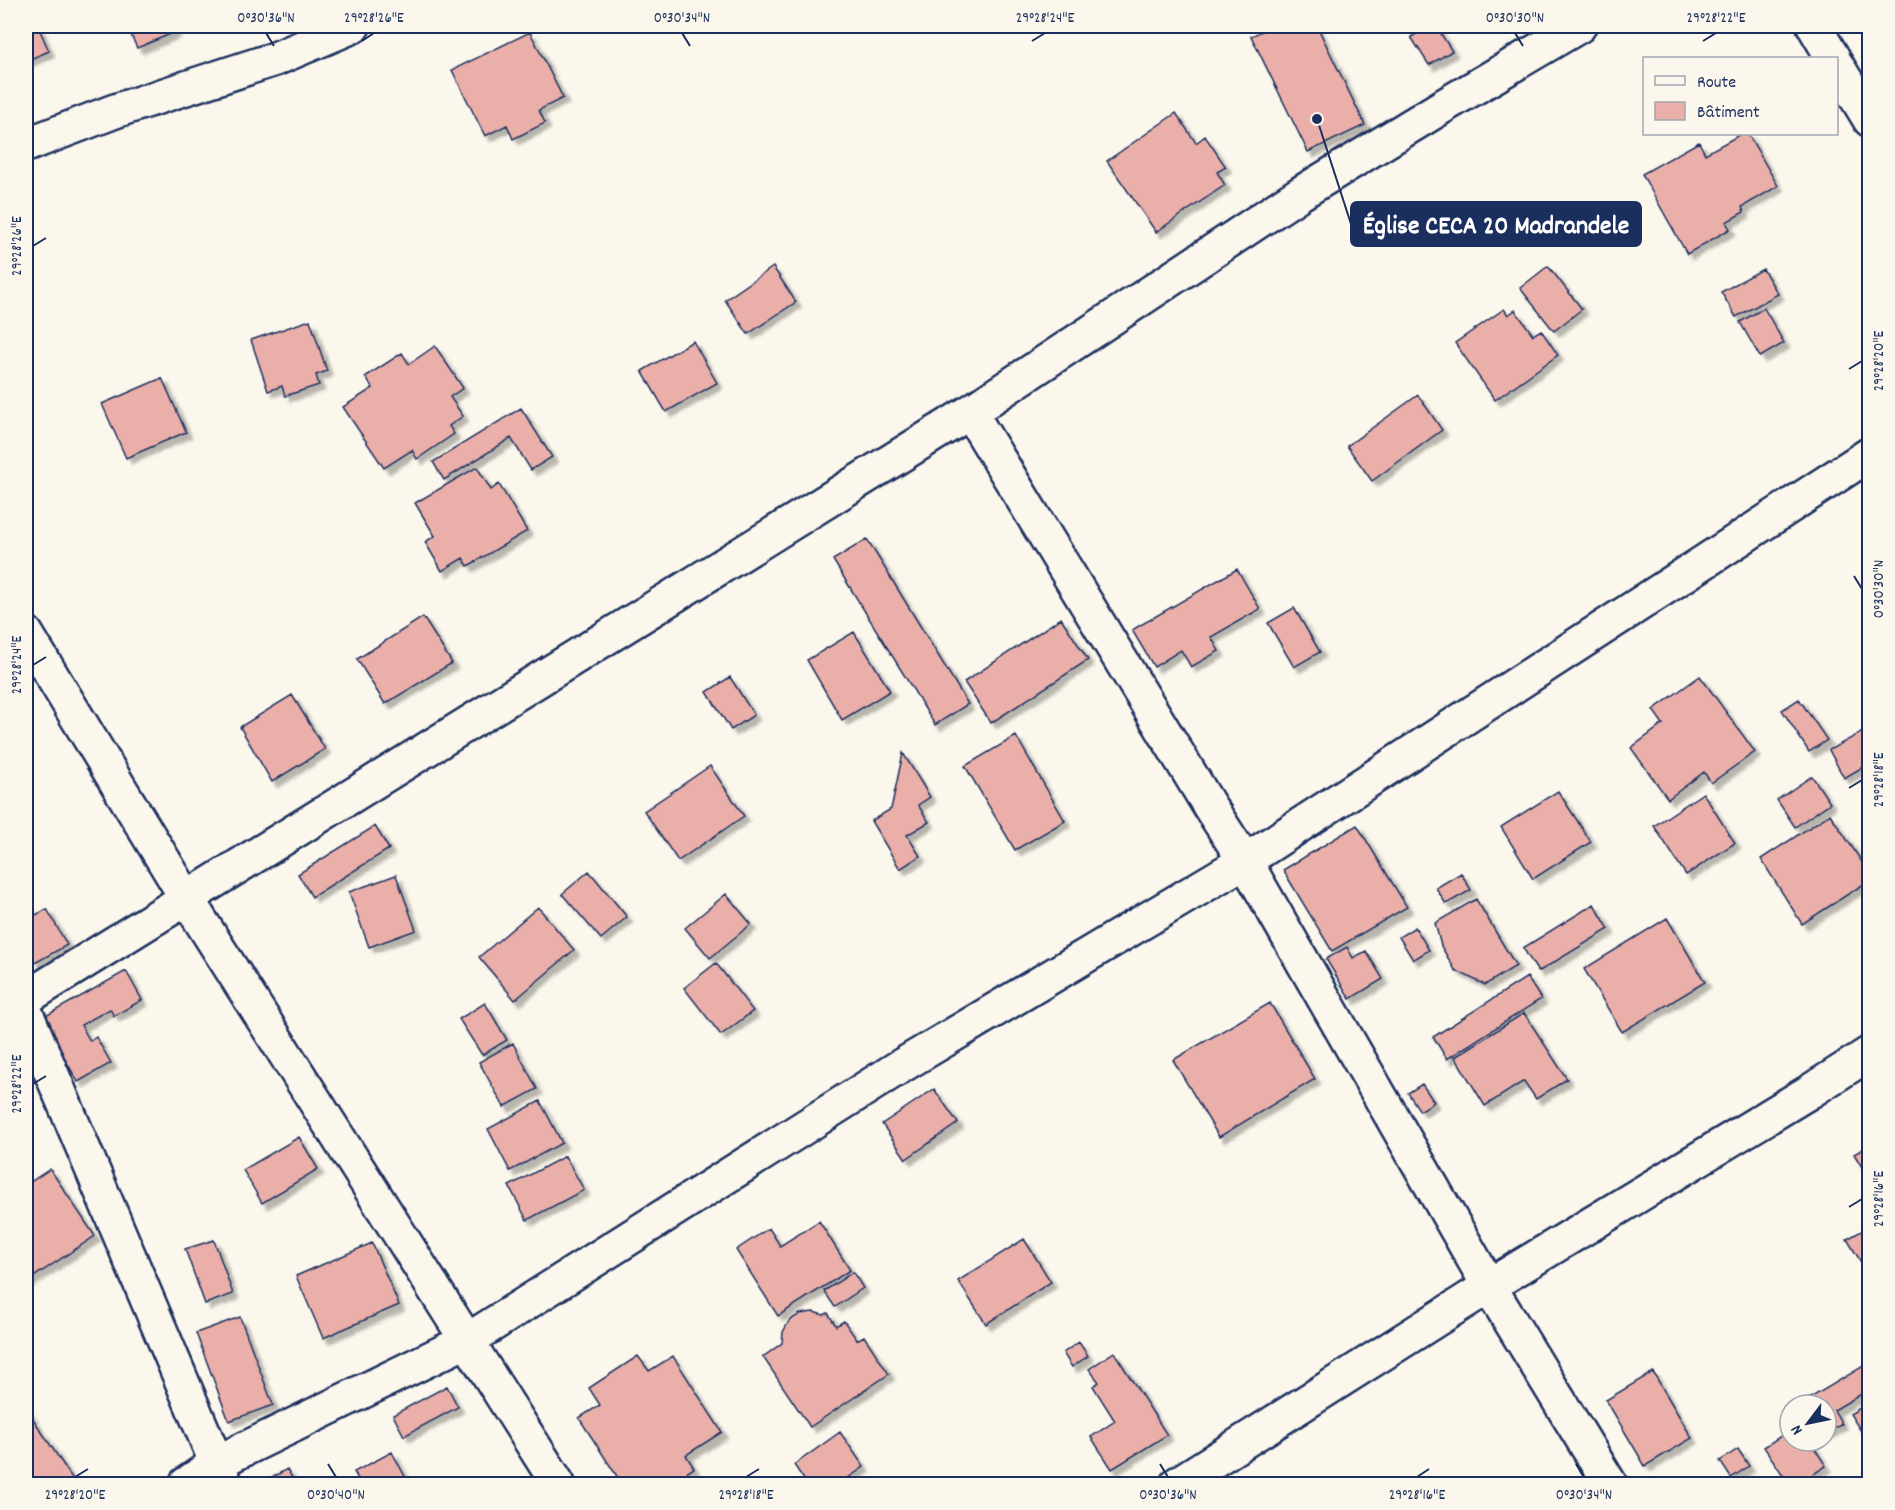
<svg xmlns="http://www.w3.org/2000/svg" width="1895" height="1510" font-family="Dekko,sans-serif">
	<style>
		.building { fill: #eaafa9; stroke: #1b2f5e; stroke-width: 1.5; filter: url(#shadow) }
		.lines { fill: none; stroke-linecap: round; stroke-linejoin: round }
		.minor-casing { stroke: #1b2f5e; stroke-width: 38 }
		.minor { stroke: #fbf7ec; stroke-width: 33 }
		.ticks { fill: none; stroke: #1b2f5e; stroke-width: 2 }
		.leader { fill: none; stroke: #1b2f5e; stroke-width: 2 }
		.callout-dot { fill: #1b2f5e; stroke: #fbf7ec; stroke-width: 2 }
		.callout { fill: #1b2f5e; stroke: #1b2f5e; stroke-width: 2 }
		.callout-label { font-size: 26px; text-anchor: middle; font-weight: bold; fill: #fff }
		.neatline { fill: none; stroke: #1b2f5e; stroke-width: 2 }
		.ticks-label { font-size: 15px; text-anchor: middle; fill: #1b2f5e }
	</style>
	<defs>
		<filter id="shadow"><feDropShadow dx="5.5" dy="5.5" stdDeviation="1.5" flood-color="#0004"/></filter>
	</defs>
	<rect width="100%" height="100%" fill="#fbf7ec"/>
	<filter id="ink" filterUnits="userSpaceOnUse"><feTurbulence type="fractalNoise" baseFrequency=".0167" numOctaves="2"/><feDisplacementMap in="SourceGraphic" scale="12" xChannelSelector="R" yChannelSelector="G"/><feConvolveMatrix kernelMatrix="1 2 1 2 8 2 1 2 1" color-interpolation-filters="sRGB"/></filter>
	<g filter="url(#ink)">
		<path class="building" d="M26 26H38L49 51 26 61Z
			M127 26H172L175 32 137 48Z
			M1273 26H1317L1365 125 1308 152 1251 36Z
			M1430 26H1436L1452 51 1429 65 1411 37Z
			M1854 26H1870V35L1863 39Z
			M530 32 563 98 539 110 545 123 513 139 507 125 485 136 452 70Z
			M1176 113 1196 143 1205 136 1226 167 1217 172 1225 185 1156 232 1107 161Z
			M1741 134H1748L1778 186 1742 207 1744 212 1726 222 1730 229 1687 254 1642 174 1699 142 1705 154Z
			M1548 266 1582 309 1554 331 1520 288Z
			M773 267 796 302 748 334 725 300Z
			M1763 269 1778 294 1736 317 1721 292Z
			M1764 308 1784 343 1760 357 1740 322Z
			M1504 309 1508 315 1515 310 1533 335 1541 330 1558 355 1495 400 1455 343Z
			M310 320 327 371 316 375 319 385 285 396 282 386 268 391 251 340Z
			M693 341 717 383 666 412 642 371Z
			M435 346 463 388 450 397 463 416 449 426 454 434 417 459 412 450 384 468 343 407 373 388 365 377 402 353 409 364Z
			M162 378 186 432 126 458 102 404Z
			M1418 395 1442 430 1372 481 1347 446Z
			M521 408 552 457 531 470 511 438 444 480 433 462Z
			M477 467 491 490 499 484 527 531 468 566 463 558 442 571 425 542 435 536 415 503Z
			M867 539 968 704 935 725 833 560Z
			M1237 569 1260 609 1211 637 1219 651 1191 667 1181 650 1154 667 1132 630Z
			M1294 608 1320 652 1294 667 1268 623Z
			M423 617 452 663 385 704 357 659Z
			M1061 618 1088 660 991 723 964 682Z
			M854 632 890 691 842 720 807 660Z
			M1700 676 1755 752 1711 783 1704 772 1668 799 1631 748 1663 724 1653 710Z
			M730 677 754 715 731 730 707 692Z
			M292 695 325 749 272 782 240 727Z
			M1799 699 1827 740 1809 752 1782 710Z
			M1870 728V763L1844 778 1829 750Z
			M1016 736 1065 821 1015 850 965 766Z
			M903 753 930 797 918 805 929 822 907 835 920 856 900 869 871 821 891 809Z
			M710 766 744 816 678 861 644 811Z
			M1812 776 1830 803 1795 827 1777 800Z
			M1558 791 1591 842 1533 879 1501 827Z
			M1703 793 1735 843 1686 875 1654 826Z
			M1830 814 1870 874V880L1802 924 1761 859Z
			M1357 825 1407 907 1332 951 1283 870Z
			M375 826 389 849 312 897 298 874Z
			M589 871 627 917 601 939 562 894Z
			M1461 873 1471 890 1446 904 1436 888Z
			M396 875 416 930 369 947 349 892Z
			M726 894 751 924 710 958 685 928Z
			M1476 899 1516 966 1485 985 1455 970 1441 946 1435 923Z
			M1594 904 1609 929 1538 972 1523 948Z
			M29 905 34 916 47 909 67 945 35 963 26 945V907Z
			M538 907 574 950 515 1000 479 957Z
			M1667 918 1705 982 1622 1032 1584 969Z
			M1415 927 1429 950 1413 960 1399 937Z
			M1347 947 1353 958 1366 951 1383 979 1350 999 1326 959Z
			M716 963 753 1011 721 1035 684 988Z
			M126 971 142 1000 114 1016 110 1009 81 1025 90 1041 96 1037 111 1063 78 1082 42 1018Z
			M1527 977 1541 999 1447 1059 1433 1037Z
			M485 1003 507 1040 482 1055 459 1019Z
			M1270 1003 1315 1079 1219 1137 1173 1060Z
			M1524 1013 1567 1079 1536 1099 1524 1081 1485 1106 1455 1057Z
			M513 1043 537 1089 504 1107 479 1062Z
			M1422 1084 1434 1102 1420 1111 1408 1093Z
			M934 1089 958 1123 906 1159 882 1124Z
			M540 1101 562 1143 510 1171 488 1129Z
			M299 1137 318 1169 262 1203 243 1170Z
			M1870 1145V1180L1854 1154Z
			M565 1156 584 1190 527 1220 509 1186Z
			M50 1169 95 1236 26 1282V1185Z
			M819 1221 850 1270 778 1316 736 1250 769 1228 780 1246Z
			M1870 1226V1277L1847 1239Z
			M1024 1239 1051 1282 986 1324 958 1281Z
			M214 1240 233 1294 205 1304 185 1249Z
			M372 1243 399 1305 323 1338 296 1276Z
			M853 1272 863 1288 835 1307 824 1291Z
			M813 1312 824 1315 828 1313 836 1326 844 1321 857 1340 864 1336 889 1374 810 1427 763 1357 782 1343 783 1332 789 1321 800 1314Z
			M240 1317 273 1405 229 1421 196 1333Z
			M1079 1342 1088 1356 1072 1367 1063 1353Z
			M1114 1352 1167 1435 1112 1469 1091 1437 1115 1421 1093 1386 1099 1382 1089 1369Z
			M638 1356 649 1371 673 1356 722 1432 686 1455 694 1468 669 1484H660L656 1479 648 1484H622L579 1418 600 1405 589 1388Z
			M1870 1362V1389L1834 1410 1842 1424 1826 1434V1405L1800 1404Z
			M1653 1372 1692 1438 1645 1466 1606 1400Z
			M447 1386 458 1407 404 1436 393 1415Z
			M1870 1402V1445L1850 1414Z
			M26 1408 76 1484H26Z
			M1790 1430V1441H1810L1826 1466 1798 1484H1789L1764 1447Z
			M840 1432 864 1467 839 1484H807L794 1465Z
			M1738 1449 1749 1466 1731 1478 1720 1461Z
			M392 1452 409 1484H361L354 1472Z
			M287 1469 296 1484H261Z"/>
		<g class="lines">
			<g class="minor-casing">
				<path id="minor" d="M1814 26 1833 58
					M1836 64 1870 120
					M26 145 115 111 275 59 353 26
					M970 412 1210 807 1245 861 1489 1286 1610 1484
					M26 633 187 899 558 1484
					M26 998 970 412 1301 193 1445 105 1579 26
					M26 1013 225 1483
					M186 1484 218 1462 468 1340 901 1066 1245 861 1870 454
					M1177 1484 1489 1286 1809 1092 1870 1053"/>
			</g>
			<use href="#minor" class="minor"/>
		</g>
	</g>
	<path class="ticks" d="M266 33 274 46M682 33 690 46M1515 33 1523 46M362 41 374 33M1032 41 1045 33M1703 41 1716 33M33 246 46 238M1849 369 1862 361M1854 576 1862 589M33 665 46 657M1849 788 1862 780M33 1084 46 1076M1849 1207 1862 1199M328 1464 336 1477M1160 1464 1168 1477M1576 1464 1584 1477M75 1477 88 1469M746 1477 759 1469M1417 1477 1429 1469"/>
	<path class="leader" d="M1317 119L1351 224"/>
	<circle class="callout-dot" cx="1317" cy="119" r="6"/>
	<rect class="callout" x="1351" y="202" width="290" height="44" rx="6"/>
	<g class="callout-label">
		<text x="1496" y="233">Église CECA 20 Madrandele</text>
	</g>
	<rect width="1895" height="1510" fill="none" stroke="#fbf7ec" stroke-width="66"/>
	<rect x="1643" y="57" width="195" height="78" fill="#fbf7ec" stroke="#a1a7b3" stroke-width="1.5"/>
	<rect x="1655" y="76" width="30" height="9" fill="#fbf7ec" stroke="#a1a7b3" stroke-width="1.5"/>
	<text x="1697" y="87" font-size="18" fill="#1b2f5e">Route</text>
	<rect x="1655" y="102" width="30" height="18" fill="#eaafa9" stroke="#a1a7b3" stroke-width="1.5"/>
	<text x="1697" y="117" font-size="18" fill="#1b2f5e">Bâtiment</text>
	<g transform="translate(1808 1423) rotate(238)"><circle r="28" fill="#fbf7ec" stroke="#a1a7b3" stroke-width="1.5"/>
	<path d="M0-4.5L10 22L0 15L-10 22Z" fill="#1b2f5e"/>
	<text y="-9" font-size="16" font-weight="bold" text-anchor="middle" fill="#1b2f5e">N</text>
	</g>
	<rect x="33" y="33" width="1829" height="1444" class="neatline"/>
	<g class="ticks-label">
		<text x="266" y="22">0°30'36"N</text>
		<text x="374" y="22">29°28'26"E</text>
		<text x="682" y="22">0°30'34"N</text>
		<text x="1045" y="22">29°28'24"E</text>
		<text x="1515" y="22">0°30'30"N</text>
		<text x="1716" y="22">29°28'22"E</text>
		<text transform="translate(16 246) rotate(-90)" y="5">29°28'26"E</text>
		<text transform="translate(1878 361) rotate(-90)" y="5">29°28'20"E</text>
		<text transform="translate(1878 589) rotate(-90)" y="5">0°30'30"N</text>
		<text transform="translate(16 665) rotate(-90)" y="5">29°28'24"E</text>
		<text transform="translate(1878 780) rotate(-90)" y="5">29°28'18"E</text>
		<text transform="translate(16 1084) rotate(-90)" y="5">29°28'22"E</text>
		<text transform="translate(1878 1199) rotate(-90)" y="5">29°28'16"E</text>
		<text x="75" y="1499">29°28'20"E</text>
		<text x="336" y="1499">0°30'40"N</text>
		<text x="746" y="1499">29°28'18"E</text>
		<text x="1168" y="1499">0°30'36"N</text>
		<text x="1417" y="1499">29°28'16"E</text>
		<text x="1584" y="1499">0°30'34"N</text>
	</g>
</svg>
